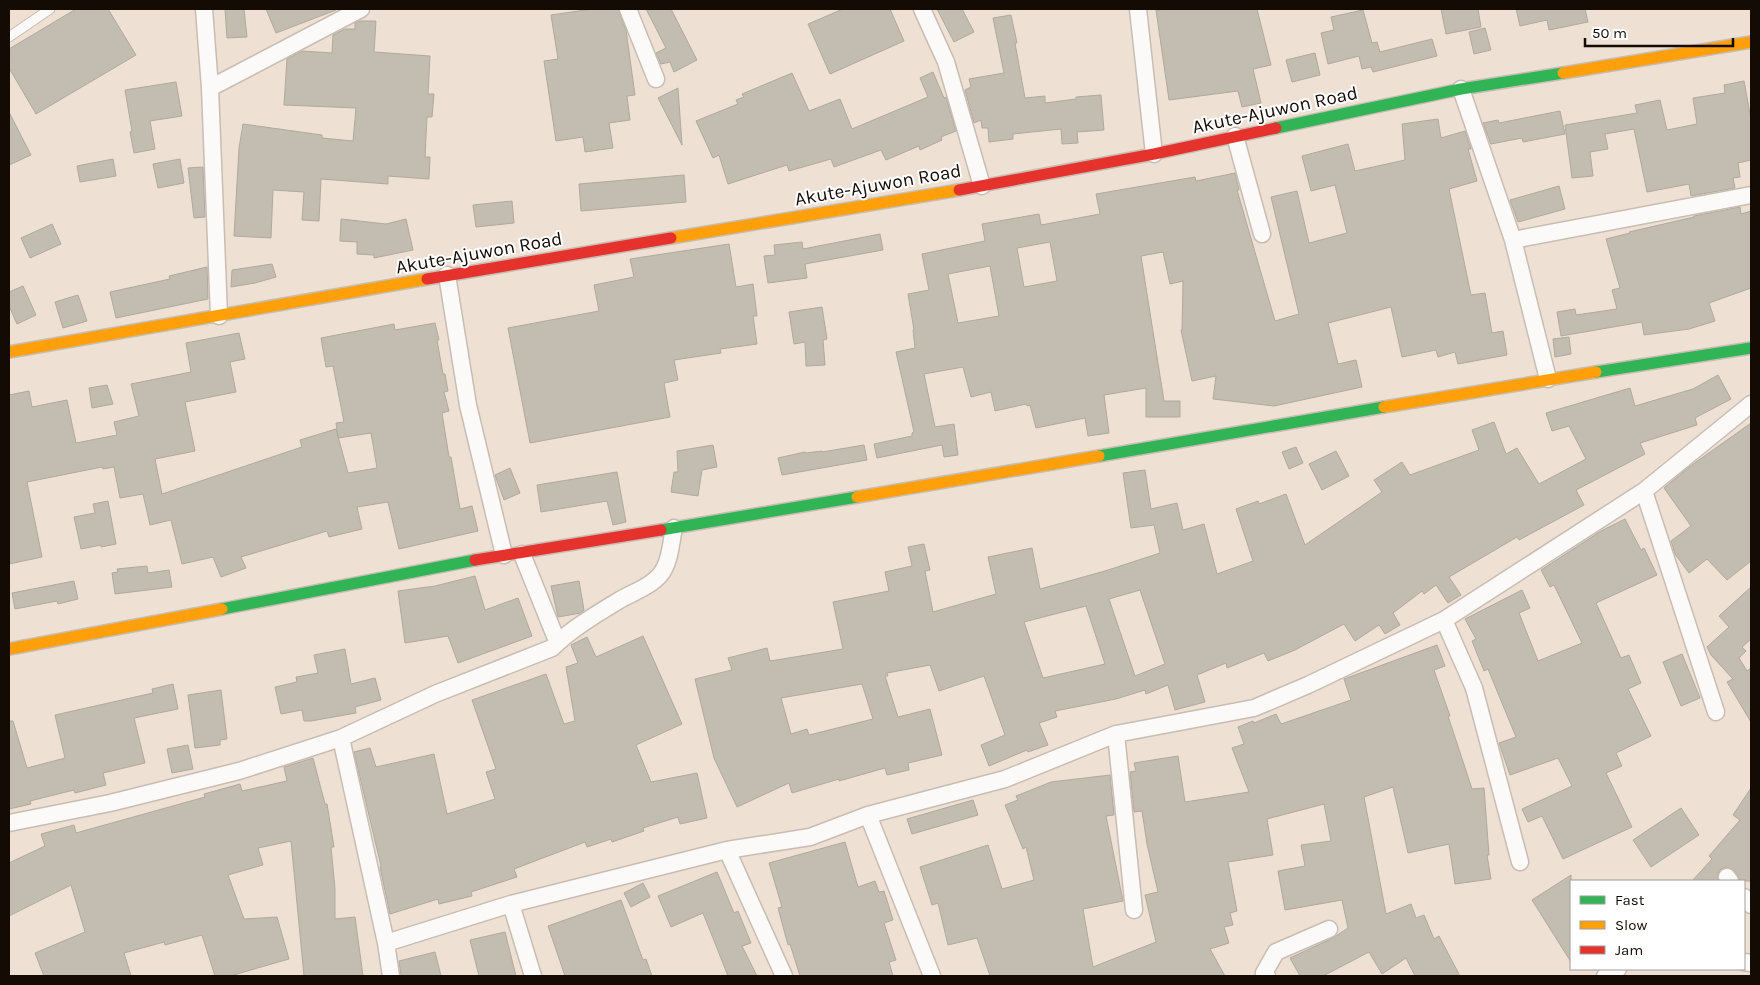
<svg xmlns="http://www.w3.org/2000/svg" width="1760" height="985" font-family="Karla,sans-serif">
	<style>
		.building { fill: #c3bcb0; stroke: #b0a99d; fill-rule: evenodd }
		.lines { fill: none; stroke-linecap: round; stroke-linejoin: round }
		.lane-casing { stroke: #c8bdb3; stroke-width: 11 }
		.street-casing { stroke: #c8bdb3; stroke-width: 19 }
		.fast-casing { stroke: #c8bdb3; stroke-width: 14 }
		.slow-casing { stroke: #c8bdb3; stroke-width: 14 }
		.jam-casing { stroke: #c8bdb3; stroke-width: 14 }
		.lane { stroke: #fcfaf8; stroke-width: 9 }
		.street { stroke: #fcfaf8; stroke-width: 16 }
		.fast { stroke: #30b455; stroke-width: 11 }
		.slow { stroke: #ff9f0a; stroke-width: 11 }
		.jam { stroke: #e5322d; stroke-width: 11 }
		.labels { text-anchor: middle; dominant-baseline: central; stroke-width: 4; stroke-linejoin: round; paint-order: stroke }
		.street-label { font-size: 19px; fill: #130b04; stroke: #fff }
	</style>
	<rect width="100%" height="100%" fill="#eee0d3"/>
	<path class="building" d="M76 9H108L136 55 36 114 9 68V49Z
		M225 9H244L247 37 227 38Z
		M266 9H336V10L276 33Z
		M592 9H618L626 30 635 95 627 96 630 120 609 123 613 148 585 152 583 137 556 141 544 61 558 59 551 15Z
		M646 9H671L697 60 674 72 670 62 661 64 656 53 666 48Z
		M843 9H890L904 41 830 74 808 24Z
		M937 9H962L974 32 954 42Z
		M1170 9H1257L1271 65 1253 69 1261 103 1242 107 1238 91 1169 100 1156 10Z
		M1441 9H1478L1481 27 1446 34Z
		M1516 9H1585L1588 22 1549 30 1547 20 1520 26Z
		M1363 10 1372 43 1377 42 1380 52 1432 39 1437 56 1373 72 1371 67 1362 69 1359 56 1328 64 1321 33 1334 30 1331 17Z
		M1011 15 1017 43H1015L1025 98 1045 96V103L1076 99V97L1101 95 1104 130 1077 132 1078 143 1062 144 1061 129 1013 134V139L989 142 988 128H982L981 120 974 123 965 90 971 87 969 79 1004 73 993 18Z
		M360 21H376L374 52 430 56 428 94H434L432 117H427L425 157H430L429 179 388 176V184L321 179 319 221 302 220 304 192 273 190 271 238 234 236 239 148 243 124 322 135V138L353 141 356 108 284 105 287 59 302 51 332 53 333 35 345 29H355V23Z
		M1485 28 1491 50 1474 54 1469 32Z
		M1315 53 1320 75 1292 82 1286 60Z
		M933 72 944 98 946 97 956 131 941 137 942 140 920 150 919 146 886 160 881 150 834 167 831 159 789 171 787 165 728 184 719 155 713 158 696 121 738 104 736 100 744 97 742 94 792 73 809 111 840 99 852 129 928 97 920 78Z
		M1744 81 1751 119V160L1738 163 1740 177 1733 178 1735 188 1691 196 1689 184 1647 192 1634 129 1605 134 1608 149 1590 152 1593 176 1572 178 1565 125 1637 113 1635 105 1660 100 1667 130 1697 124 1693 98 1725 93 1724 85Z
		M176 82 182 116 150 121 155 149 134 153 130 132 132 131 125 90Z
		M678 88 682 145 658 98Z
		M1560 111 1565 134 1523 142 1522 138 1491 144 1483 123 1498 120 1499 123Z
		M9 112 31 155 9 165Z
		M1438 119 1441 138 1465 131 1471 149H1468L1477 181 1449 189 1471 295 1485 293 1492 333 1503 331 1507 355 1458 364 1455 352 1438 357 1436 350 1402 357 1391 307 1328 323 1338 364 1356 360 1362 387 1274 406 1213 399 1216 376 1192 381 1181 330H1182L1183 281 1170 284 1163 252 1141 256 1164 401H1180V417H1146V388L1104 395 1109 433 1088 436 1085 418 1036 428 1030 405 1027 406 1026 404 995 411 991 392 971 397 963 367 924 374 935 427 954 424 958 455 944 457 942 445 877 458 874 444 912 436V433L914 432 896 352 915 348 913 330H914L908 294 929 290 922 254 985 241 982 224 1039 214 1041 225 1100 214 1096 194 1195 177 1196 181 1235 173 1239 190H1237L1275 321 1299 314 1271 197 1297 191 1309 243 1347 233 1335 185 1311 191 1302 156 1348 144 1355 171 1405 160 1402 124ZM1050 242 1057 281 1024 287 1017 248ZM990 266 999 316 958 323 948 274Z
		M113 159 116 176 80 182 77 166Z
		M180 159 184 183 158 188 153 164Z
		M203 167 205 217 194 218 188 168Z
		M684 175 686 202 581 211 579 184Z
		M1559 186 1565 209 1518 222 1510 200Z
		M512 201 514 223 476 227 473 205Z
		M1740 207 1741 214 1751 211V288L1709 303 1715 321 1689 329 1644 335 1642 322 1561 336 1557 312 1575 309 1576 315 1617 309 1612 290 1620 288 1606 239 1630 233 1629 232 1694 217V216Z
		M341 219 386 224 406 219 413 250 374 258V255L357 254V242L340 241Z
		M52 224 61 244 30 258 21 238Z
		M880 234 883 250 805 264 807 278 768 283 764 256 775 255 774 245 802 242 803 249Z
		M729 244 736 287 753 284 757 316H753L757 344 720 349 721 353 674 360 678 380 664 383 670 417 530 443 508 328 599 311 594 285 634 277 630 259Z
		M272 264 276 277 255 283 231 287 232 270Z
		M207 267 208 299 116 318 110 292 170 279 169 276Z
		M23 286 36 315 17 324 9 306V292Z
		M78 295 87 321 63 328 55 302Z
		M822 307 827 339 823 340 825 365 806 366 805 342 794 344 789 312Z
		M435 323 439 340H437L443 374H445L448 391 444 392 449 411 442 413 449 457H451L460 509 472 506 478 531 399 549 388 502 357 507 362 529 329 537 327 531 241 557 246 568 221 577 213 557 182 564 171 520 150 525 143 494 120 498 114 467 103 469 102 467 27 482 42 557 9 564V395L29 391 32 407 67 400 76 443 117 435 114 422 139 416 131 384 191 372 186 343 239 333 245 359 230 362 236 392 185 402 195 451 155 459 162 494 302 447 300 440 336 429 348 473 377 468 371 433 338 438 336 423 344 422 333 366 326 367 321 338 394 324 395 330Z
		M1569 337 1571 354 1555 357 1553 339Z
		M1718 375 1731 399 1695 418 1697 425 1640 443 1645 454 1576 490 1584 505 1519 540 1517 537 1449 577 1461 595 1448 603 1436 585 1424 594 1422 591 1393 613 1400 625 1385 634 1379 625 1355 641 1344 624 1295 650 1268 661 1264 653 1227 668 1226 663 1197 675 1205 702 1175 710 1168 685 1146 694 1145 690 1116 699 1055 711 1057 717 1039 723 1048 745 1028 752 1027 750 989 766 981 745 1005 735 984 676 939 691 930 665 887 673 888 676H885L898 717 930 709 942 755 908 763 909 770 887 775 885 768 839 781V779L792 793 789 783 737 807 714 758 695 679 732 670 728 658 767 648 770 661 843 649 833 602 889 591 885 572 912 566 908 547 924 544 930 570 925 571 933 612 996 594 988 557 1032 548 1040 589 1105 571 1160 553 1154 525 1131 528 1123 473 1145 470 1151 509 1177 503 1183 530 1204 524 1217 574 1253 561 1236 509 1258 501 1259 504 1286 494 1305 545 1382 492 1374 480 1402 462 1410 475 1479 450 1472 430 1494 422 1506 454 1517 448 1539 484 1586 459 1569 426 1552 431 1546 413 1630 388 1635 406 1693 389ZM1140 590 1165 664 1135 676 1109 599ZM1086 606 1105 664 1043 678 1024 622ZM862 684 873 719 809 735 807 729 791 734 781 698Z
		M107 385 113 404 92 408 89 388Z
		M1751 423V561L1727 580 1707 559 1689 573 1675 554 1671 541 1691 526 1664 488 1689 467Z
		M713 445 717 467 702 470 698 496 671 492 674 472H678L677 451Z
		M864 445 867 460 782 475 778 458 805 452 806 453 822 451V452Z
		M1296 447 1303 463 1289 469 1282 452Z
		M1336 451 1349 476 1322 490 1309 464Z
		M510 468 520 493 504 500 495 475Z
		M617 472 626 522 613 525 607 501 541 512 537 485Z
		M108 501 116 544 101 547V545L81 549 74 517 95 513 93 504Z
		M1625 519 1641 550 1644 548 1657 575 1596 603 1621 658 1629 655 1641 683 1628 689 1651 736 1616 753 1622 766 1606 773 1632 827 1563 859 1542 816 1528 822 1522 809 1572 786 1558 758 1510 775 1499 743 1516 737 1488 669 1484 671 1472 641 1476 639 1465 619 1522 590 1530 608 1519 613 1538 661 1582 643 1554 585 1550 587 1541 570 1601 531Z
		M147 566 148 573 169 570 172 587 115 594 112 573 118 572 117 569Z
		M475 576 485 610 518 598 532 636 458 663 448 636 405 643 398 591 435 586Z
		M74 581 78 599 58 604 57 601 15 609 12 593Z
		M579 581 584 610 581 613 558 617 551 586Z
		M1751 587V639L1742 647 1746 651 1739 658 1747 671 1751 668V722L1727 682 1733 679 1711 655 1707 647 1729 627 1719 616Z
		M643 636 682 724 636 745 651 782 697 773 707 818 680 824 678 817 643 828 644 831 612 842 611 839 587 847 585 842 514 869 517 877 471 892 472 896 439 904 438 899 390 914 380 867 381 866 354 752 370 748 376 767 434 754 447 814 495 799 486 772 496 769 472 700 546 674 564 724 575 721 566 667 578 663 571 645 587 637 596 657Z
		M1437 645 1445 666 1434 670 1450 716H1448L1472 789 1484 788 1489 855H1487L1491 879 1455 884 1449 844 1408 853 1393 787 1364 797 1386 914 1411 904 1416 918 1424 915 1434 939 1439 936 1460 976H1415L1406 958 1382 974 1369 952 1323 976H1300L1290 958 1333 938 1348 928 1342 900 1285 910 1278 871 1305 866 1301 845 1331 841 1324 804 1267 819 1273 855 1228 862 1237 911 1230 913 1233 925 1224 927 1229 943 1210 949 1225 976H990L977 938 948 945 938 903 932 905 920 867 988 845 1002 889 1034 880 1026 847 1023 849 1005 805 1018 800 1016 796 1051 782 1110 775 1114 815 1106 816 1123 901 1083 909 1093 967 1156 942 1145 895 1158 892 1147 844 1142 811 1134 812 1130 772 1136 771 1134 763 1178 756 1185 802 1249 792 1232 748 1244 744 1238 727 1253 721 1254 723 1276 714 1281 724 1351 700 1344 679Z
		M345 649 351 684 375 678 381 700 355 707 356 713 311 721H304L302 710 281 714 275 687 297 682 296 677 318 673 314 655Z
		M1682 654 1700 698 1681 706 1663 662Z
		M173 684 178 709 134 718 145 763 103 773 106 785 75 793 74 790 30 801 31 804 9 809V721H13L27 768 65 758 55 715 153 693 152 689Z
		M221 690 227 739 220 740V745L195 748 188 695Z
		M188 745 193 769 172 773 167 749Z
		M313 758 325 804H327L334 847H331L335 889V919L355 917 363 976H304L291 841 258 848 263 865 228 875 244 919 277 917 289 959 230 976H215L202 935 165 945 164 942 124 953 131 976H44L35 953 85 932 71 885 9 916V863L45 846 41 834 74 825 76 833 205 797 204 794 240 784 242 791 287 781 284 767Z
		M1751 788V881H1740L1735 871 1726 867 1721 869 1718 873V881H1692L1712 859 1709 856 1740 820 1733 815Z
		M973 800 978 815 912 834 907 819Z
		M1681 808 1699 835 1651 867 1633 840Z
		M845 842 858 887 875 881 879 892 884 891 893 920 884 923 896 960 889 962 893 976H800L790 944 788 945 778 908 782 907 769 863Z
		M717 872 734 913 738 911 751 943 742 946 757 976H728L703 913 671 927 658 896Z
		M1571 875V962L1532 900Z
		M643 883 650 897 631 907 624 893Z
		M621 900 643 960 646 959 652 976H565L548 926Z
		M505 932 516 976H479L470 940Z
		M435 952 441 976H401L399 961Z"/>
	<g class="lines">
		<g class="lane-casing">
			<path id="lane" d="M9 37 50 9"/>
		</g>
		<g class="street-casing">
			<path id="street" d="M204 9 210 88 219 316
				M628 9 656 79
				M922 9 946 62 982 186
				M1138 9 1154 154
				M210 88 361 9
				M1461 89 1513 240 1548 379
				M1235 136 1262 234
				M1513 240 1751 195
				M447 275 468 405 504 555
				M1644 491 1716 712
				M522 554 555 636 561 640
				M1444 620 1474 688 1520 862
				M1116 734 1134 910
				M341 738 386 943 391 976
				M868 815 932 976
				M9 823 110 803 239 771 341 738 435 694 552 648C570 630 595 615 618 601 633 592 656 585 664 569 671 557 671 541 674 528
				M727 850 784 976
				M1727 877 1730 881
				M1744 897 1751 905
				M511 904 533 976
				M386 943 511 904 727 850 810 837 868 815 1005 779 1116 734 1254 708 1308 685 1444 620 1644 491 1751 404
				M1744 962 1751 963
				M1267 976 1264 973 1276 952 1329 929
				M1605 976 1618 969"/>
		</g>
		<g class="fast-casing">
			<path id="fast" d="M1276 128 1461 89 1563 73
				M1596 372 1751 348
				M1099 456 1384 407
				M661 530 857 497
				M222 609 475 560"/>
		</g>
		<g class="slow-casing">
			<path id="slow" d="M1563 73 1751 42
				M671 238 959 190
				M9 352 427 279
				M1384 407 1596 372
				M857 497 1099 456
				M9 649 222 609"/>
		</g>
		<g class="jam-casing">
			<path id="jam" d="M959 190 1154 154 1276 128
				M427 279 671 238
				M475 560 661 530"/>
		</g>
		<use href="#lane" class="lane"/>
		<use href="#street" class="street"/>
		<use href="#fast" class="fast"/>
		<use href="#slow" class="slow"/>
		<use href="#jam" class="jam"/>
	</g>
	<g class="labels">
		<g class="street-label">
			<text transform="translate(1275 110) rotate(-12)">Akute-Ajuwon Road</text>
			<text transform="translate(878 185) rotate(-10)">Akute-Ajuwon Road</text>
			<text transform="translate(479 253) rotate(-10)">Akute-Ajuwon Road</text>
		</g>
	</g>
	<rect width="1760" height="985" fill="none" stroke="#130b04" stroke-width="20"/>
	<rect x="1570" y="880" width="175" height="90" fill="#ffffff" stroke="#a19d9b"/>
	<rect x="1580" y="896" width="25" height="8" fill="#30b455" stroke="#a19d9b"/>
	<text x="1615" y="905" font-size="15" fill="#130b04">Fast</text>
	<rect x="1580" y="921" width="25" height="8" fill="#ff9f0a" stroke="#a19d9b"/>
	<text x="1615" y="930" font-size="15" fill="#130b04">Slow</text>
	<rect x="1580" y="946" width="25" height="8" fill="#e5322d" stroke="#a19d9b"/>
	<text x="1615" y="955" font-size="15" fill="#130b04">Jam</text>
	<path d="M1585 38v8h148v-8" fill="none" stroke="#130b04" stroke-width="2.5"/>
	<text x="1592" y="38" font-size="15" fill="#130b04" stroke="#ffffff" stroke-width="4" paint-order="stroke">50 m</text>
</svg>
